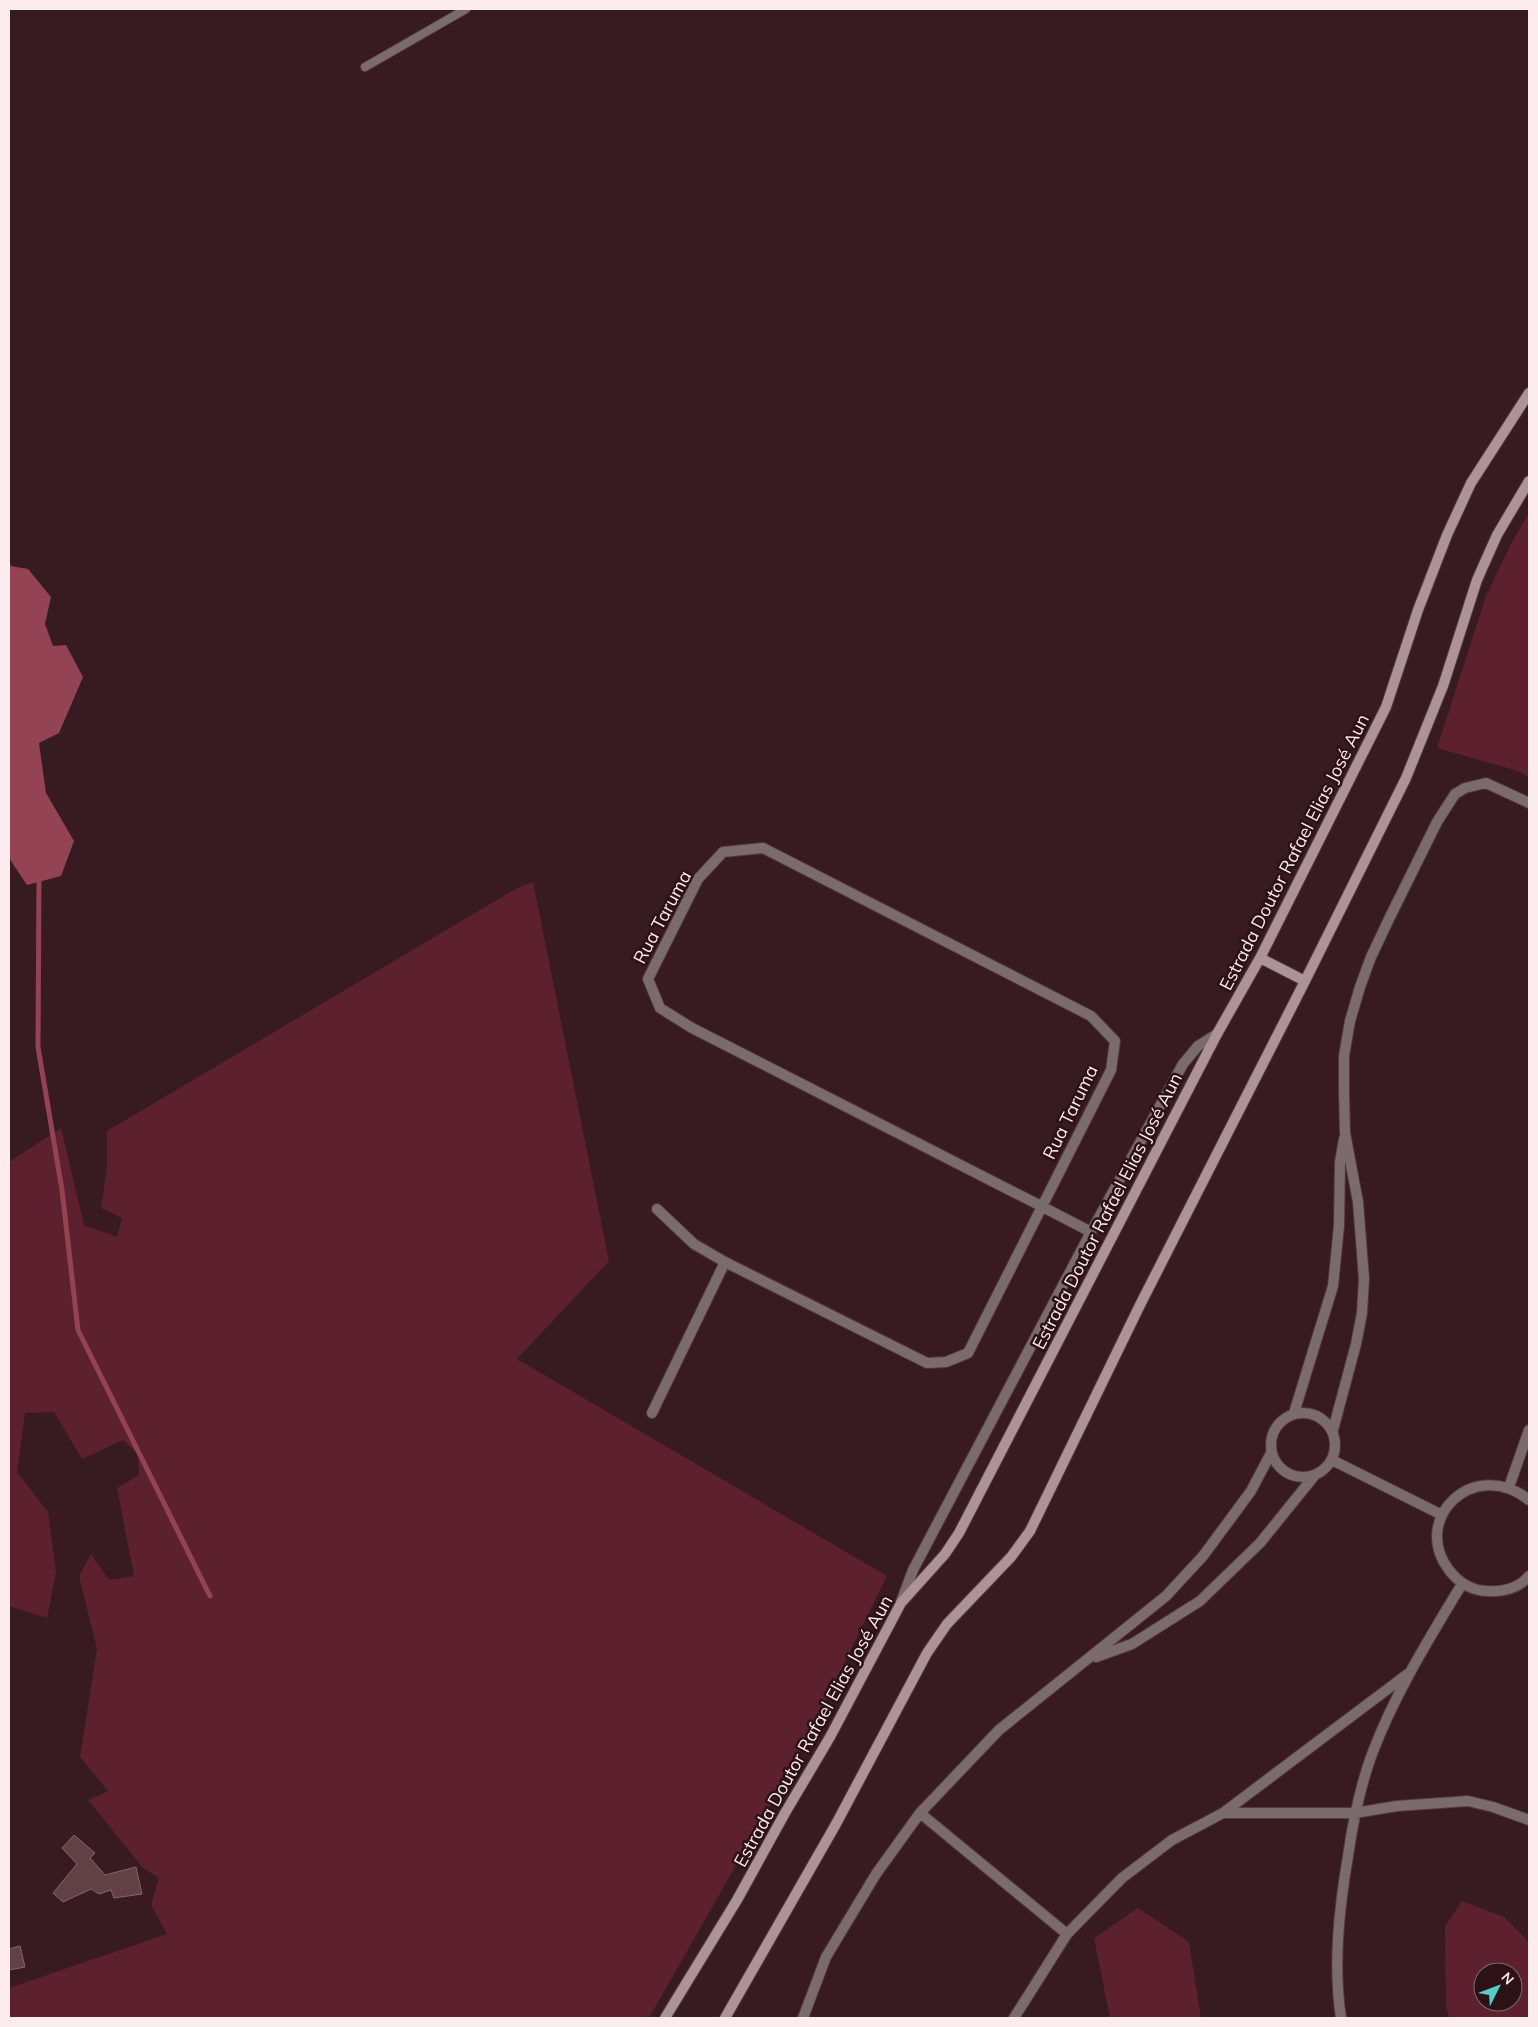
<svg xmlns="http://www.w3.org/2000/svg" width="1538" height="2027" font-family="Mulish,sans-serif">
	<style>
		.green { fill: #5d202e; fill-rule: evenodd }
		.water { fill: #934354 }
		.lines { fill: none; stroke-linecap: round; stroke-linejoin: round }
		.stream { stroke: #934354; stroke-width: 5 }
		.building { fill: #614146; stroke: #87656a }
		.lane-casing { stroke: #53383d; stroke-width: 10 }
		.street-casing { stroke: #53383d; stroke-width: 12 }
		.secondary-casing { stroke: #53383d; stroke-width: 12 }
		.lane { stroke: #7b6b6d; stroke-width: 8 }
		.street { stroke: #7b6b6d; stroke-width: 10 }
		.secondary { stroke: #ac9397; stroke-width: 10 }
		.labels { text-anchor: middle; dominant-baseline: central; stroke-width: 5; stroke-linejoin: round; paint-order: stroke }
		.street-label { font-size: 18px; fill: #fcecee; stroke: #2c1217 }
	</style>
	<rect width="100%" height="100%" fill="#371b20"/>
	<path class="green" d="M1529 513V777L1518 771 1437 748 1486 596 1512 542Z
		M533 882 609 1261 517 1359 887 1576 799 1755 649 2018H9V1988L167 1934 151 1905 159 1878 143 1868 88 1800 108 1791 80 1757 97 1649 79 1576 91 1554 109 1580 134 1576 117 1488 139 1475 138 1454 123 1440 82 1459 54 1412 25 1413 17 1472 48 1512 56 1572 47 1618 9 1606V1162L61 1128 84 1225 117 1237 122 1218 101 1208 107 1167V1131L517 888Z
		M1462 1901 1504 1917 1529 1942V2018H1449L1446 2005 1445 1926ZM1483 1972H1513V2002H1483Z
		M1138 1908 1189 1942 1201 2018H1110L1094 1938Z"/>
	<path class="water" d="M9 562 11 566 28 569 51 597 45 624 53 646 66 645 83 677 59 733 39 743 46 793 74 841 61 876 27 885 9 858Z"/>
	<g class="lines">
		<path class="stream" d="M39 876 38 1047 62 1190 78 1330 210 1596"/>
	</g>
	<path class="building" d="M74 1835 95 1853 90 1858 105 1875 136 1867 142 1894 114 1898 111 1890 99 1894 91 1889 63 1902 53 1893 77 1864 62 1848Z
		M20 1946 25 1967 9 1970V1949Z"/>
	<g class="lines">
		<g class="lane-casing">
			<path id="lane" d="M365 67 466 9"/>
		</g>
		<g class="street-casing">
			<path id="street" d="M657 1209 694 1244 725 1262 927 1363 946 1362 968 1353 1111 1070 1115 1041 1091 1016 763 848 723 852 698 879 648 979 660 1008 692 1028 1041 1206 1091 1232
				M1271 1445a32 32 0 1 1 64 0a32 32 0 1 1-64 0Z
				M652 1413 725 1262
				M1294 1413 1333 1286 1339 1226 1340 1162 1344 1139
				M1333 1430 1356 1344 1362 1313 1364 1279 1358 1202 1345 1133 1344 1093V1056L1350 1021 1360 987 1371 957 1389 919 1437 822 1455 794 1465 788 1486 783 1529 803
				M1332 1460 1442 1515
				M1509 1487 1529 1430
				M1529 1500C1474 1456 1410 1519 1449 1570 1458 1582 1472 1591 1487 1591 1503 1592 1519 1588 1529 1576
				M901 1602 913 1570 1091 1232 1183 1064 1198 1046 1217 1034
				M1096 1657 1132 1644 1200 1601 1260 1543 1315 1475
				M920 1813 1067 1934
				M1223 1813H1355L1397 1806 1468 1801 1493 1807 1529 1820
				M803 2018 826 1957 876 1874 920 1813 999 1730 1166 1596 1203 1556 1251 1491 1271 1453
				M1014 2018 1067 1934 1122 1878 1172 1840 1223 1813 1409 1673
				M1341 2018C1333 1965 1339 1909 1348 1856 1353 1821 1360 1787 1372 1754 1395 1693 1429 1639 1462 1584"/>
		</g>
		<g class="secondary-casing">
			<path id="secondary" d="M1260 958 1305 981
				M665 2018 737 1900 785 1813 830 1737 901 1603 945 1554 959 1533 1217 1034 1260 958 1386 707 1418 610 1447 535 1471 483 1529 393
				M725 2018 836 1824 927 1653 947 1624 1011 1557 1030 1531 1140 1305 1305 981 1406 778 1443 686 1477 580 1497 535 1529 481"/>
		</g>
		<use href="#lane" class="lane"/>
		<use href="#street" class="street"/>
		<use href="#secondary" class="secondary"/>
	</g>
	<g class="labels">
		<g class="street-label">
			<text transform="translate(1294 852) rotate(-63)">Estrada Doutor Rafael Elias José Aun</text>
			<text transform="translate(662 917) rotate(-62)">Rua Taruma</text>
			<text transform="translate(1070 1112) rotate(-64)">Rua Taruma</text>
			<text transform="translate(1107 1211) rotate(-63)">Estrada Doutor Rafael Elias José Aun</text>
			<text transform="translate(813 1731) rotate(-61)">Estrada Doutor Rafael Elias José Aun</text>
		</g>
	</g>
	<rect width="1538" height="2027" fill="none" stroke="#fcecee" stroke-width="20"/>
	<g transform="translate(1498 1987) rotate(48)"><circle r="24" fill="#2c1217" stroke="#7f696d"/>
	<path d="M0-4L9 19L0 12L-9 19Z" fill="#55cec5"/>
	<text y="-8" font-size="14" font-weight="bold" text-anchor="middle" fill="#fcecee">N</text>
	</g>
</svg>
